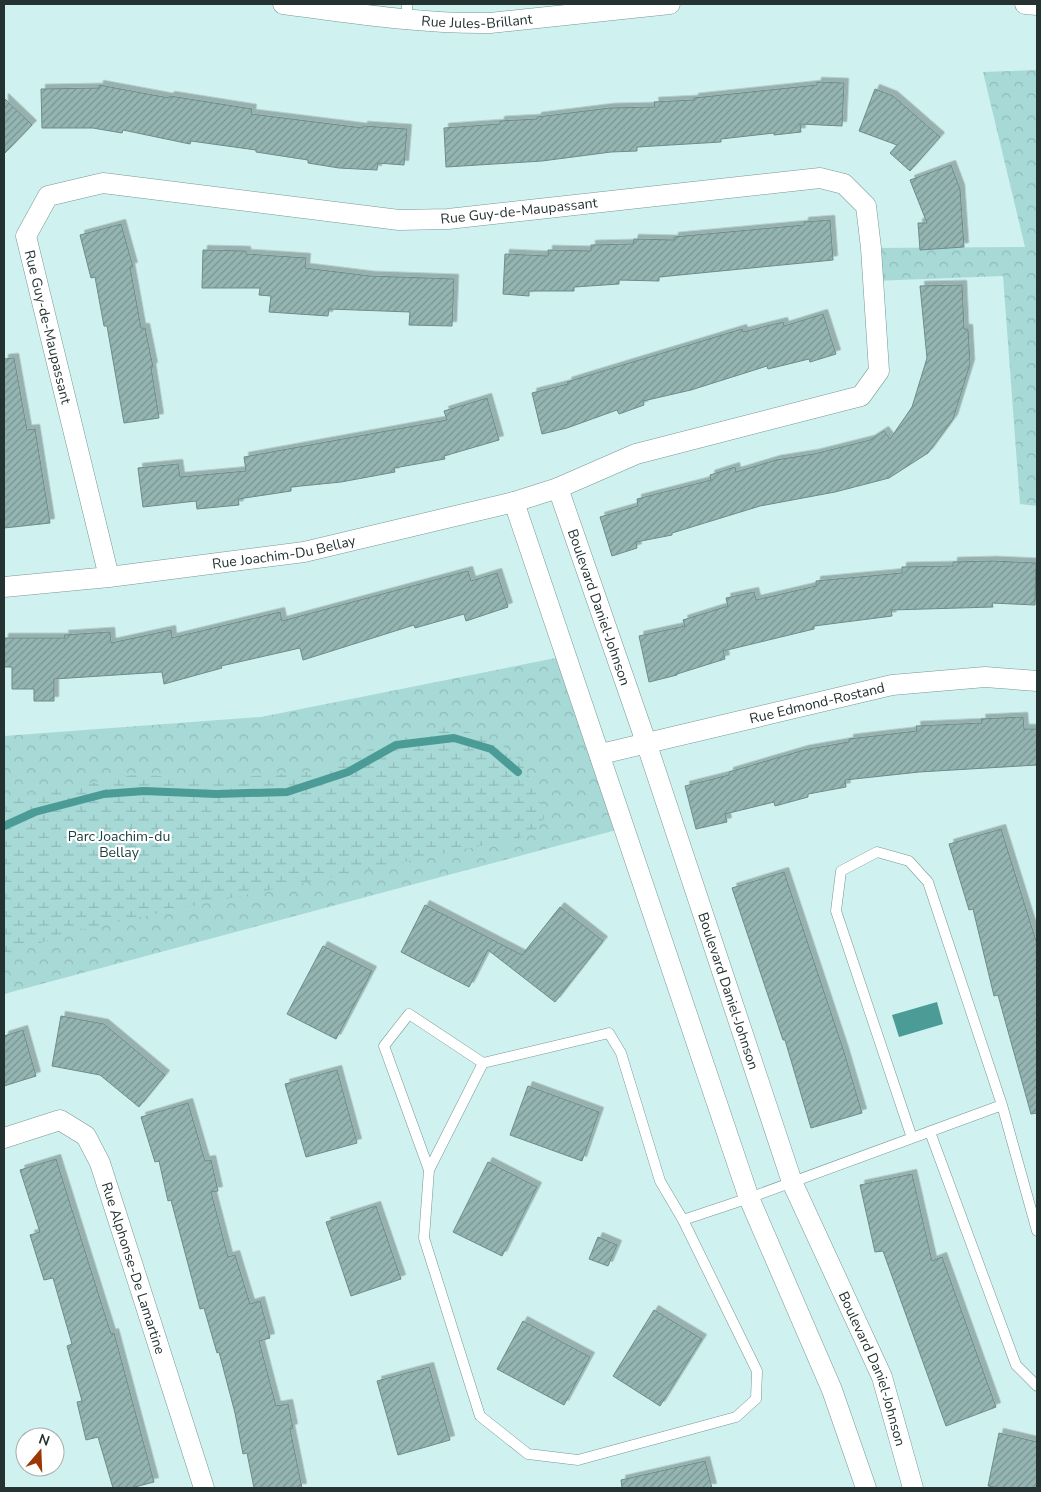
<svg xmlns="http://www.w3.org/2000/svg" width="1041" height="1492" font-family="'Nunito Sans',sans-serif">
	<style>
		.forest { fill: url(#forest-crowns) }
		.wetland { fill: url(#wetland-marsh) }
		.water { fill: #4b9b97 }
		.lines { fill: none; stroke-linecap: round; stroke-linejoin: round }
		.stream { stroke: #4b9b97; stroke-width: 8 }
		.building { fill: url(#building-hatch); stroke: #6d8c8a; filter: url(#shadow) }
		.service-casing { stroke: #789895; stroke-width: 11 }
		.minor-casing { stroke: #789895; stroke-width: 21 }
		.service { stroke: #fff; stroke-width: 10 }
		.minor { stroke: #fff; stroke-width: 20 }
		.labels { text-anchor: middle; dominant-baseline: central; stroke-width: 4.5; stroke-linejoin: round; paint-order: stroke }
		.street-label { font-size: 14px; fill: #243231; stroke: #fff }
		.park-label { font-size: 14px; fill: #1b4240; stroke: #fff }
	</style>
	<defs>
		<pattern id="forest-crowns" width="20" height="18" patternUnits="userSpaceOnUse" patternTransform="scale(1.25)"><rect width="20" height="18" fill="#a7d9d6"/><path d="M2 6a3 3 0 1 1 6 0M12 15a3 3 0 1 1 6 0" fill="none" stroke="#90bbb8"/></pattern>
		<pattern id="wetland-marsh" width="20" height="14" patternUnits="userSpaceOnUse" patternTransform="scale(1.25)"><rect width="20" height="14" fill="#a7d9d6"/><path d="M1 5h8M5 5V1M11 12h8M15 12V8" fill="none" stroke="#90bbb8"/></pattern>
		<pattern id="building-hatch" width="6" height="6" patternUnits="userSpaceOnUse" patternTransform="scale(1.25)"><rect width="6" height="6" fill="#94b5b2"/><path d="M-1 1l2-2M0 6l6-6M5 7l2-2" fill="none" stroke="#799491"/></pattern>
		<filter id="shadow"><feDropShadow dx="4.5" dy="-4.5" stdDeviation="0" flood-color="#0004"/></filter>
	</defs>
	<rect width="100%" height="100%" fill="#cff1ef"/>
	<path class="forest" d="M1037 70V506L1020 504 1003 276 873 281 871 248 1025 247 983 72Z
		M566 656 624 828 4 994V736L261 717Z"/>
	<path class="wetland" d="M448 726C469 732 500 740 515 756 530 772 538 796 545 816L536 834 88 928 4 954V806L22 796 138 774 202 780 316 771 383 744Z"/>
	<path class="water" d="M937 1002 943 1024 899 1037 892 1015Z"/>
	<g class="lines">
		<path class="stream" d="M4 826 35 812 104 794 144 791 216 794 287 792 348 772 396 745 454 738 491 749 518 772"/>
	</g>
	<path class="building" d="M817 82 844 83 842 126 800 124 801 132 774 135V133L721 139V142L637 147V151L611 152 542 161 446 167 444 128 500 124V121L537 119V117L610 108 655 107 654 102 694 100V98L817 85Z
		M99 85 169 98 170 96 252 109 251 114 363 128V126L407 129 404 165 378 163 377 170 339 168 308 163V160L256 152V150L191 141 190 144 123 130 122 133 93 128H42L41 89 99 88Z
		M875 89 893 96 940 137 910 171 890 153 897 145 859 131Z
		M4 98 32 125 4 154Z
		M951 165 960 189 964 247 920 250 918 223H927L910 180Z
		M830 220 833 260 659 277V281L619 280V284L574 287V291H529V296L503 294 505 254 548 256V250L591 251V245L633 244 634 239 674 240V237L804 225V222Z
		M121 224 133 267H130L141 328H145L153 367H151L159 418 124 423 107 326H104L95 277 91 278 80 235Z
		M203 250 246 251V254L306 258 305 268 370 276 454 279 452 326 409 325 410 312 329 309 328 316 269 312 271 296 259 295 260 288H202Z
		M962 285 964 329H968L970 364 953 419 928 453 889 478 835 492 760 506 672 533V535L636 542 637 548 612 556 600 517 638 506 637 499 711 480 710 475 735 467 736 472 776 460 814 454 870 440 884 431 890 439 912 407 927 358 920 286Z
		M823 314 836 354 810 362 809 359 768 369 767 366 691 390 643 401 644 405 619 414 617 410 567 428 542 434 532 393 568 384 567 382 593 374 742 329 743 332 783 322 784 326Z
		M14 358 27 430 35 429 50 523 4 528V359Z
		M487 398 499 440 444 456 445 459 394 468 395 472 341 482 291 487V491L238 499 239 505 197 509 196 501 143 507 138 468 178 464 180 477 246 471 244 457 447 420 444 411Z
		M992 561 1036 563 1035 605 992 603 993 607 891 610 892 616 814 626V629L723 651 725 659 677 674V675L649 682 639 636 685 626 683 620 728 606 726 598 754 592 756 600 816 586V581L902 573V567L953 566V562Z
		M468 571 471 581 497 573 508 607 466 621 464 614 415 628 414 625 303 660 300 648 221 666 222 668 164 684 162 672 54 679V701H34V689H12V667H4V638H65L64 635 110 632 111 643 171 630 172 638 280 612 282 621Z
		M1023 717 1024 729H1037V765L919 772 845 780 846 787 808 794V797L775 806 774 802 725 814 727 822 696 829 685 786 729 775V772L804 750 849 742V739L917 731 916 726 982 723 981 719Z
		M1001 829 1037 944V1113L1031 1114 998 995 994 996 973 909 969 910 949 844Z
		M784 872 844 1052 862 1113 811 1128 785 1040H783L732 888Z
		M425 905 522 955 560 907 603 941 555 1002 488 950 469 987 401 952Z
		M323 946 372 971 336 1039 287 1014Z
		M61 1016 104 1024 165 1075 139 1107 100 1075 52 1066Z
		M23 1030 36 1076 4 1086V1036Z
		M337 1070 357 1143 306 1157 285 1084Z
		M528 1086 599 1112 582 1161 510 1135Z
		M188 1103 205 1161 211 1160 218 1191 211 1192 228 1257 235 1255 250 1304 260 1301 270 1338 259 1341 276 1406 288 1404 293 1428 290 1429 302 1488H254L247 1453 243 1454 235 1413 219 1352 217 1353 204 1308 200 1309 171 1200 168 1201 159 1161 155 1162 141 1117Z
		M56 1159 111 1334 114 1333 154 1482 131 1488H113L98 1437 86 1440 77 1402 82 1401 67 1346 72 1344 53 1278 44 1280 30 1235 40 1232 20 1170Z
		M488 1162 537 1187 502 1256 453 1232Z
		M912 1174 932 1261 942 1257 996 1407 946 1426 883 1251 875 1252 860 1185Z
		M376 1206 401 1279 351 1296 326 1222Z
		M598 1237 617 1245 608 1266 589 1259Z
		M654 1310 702 1339 660 1406 613 1376Z
		M523 1321 590 1357 564 1405 497 1369Z
		M429 1367 450 1440 398 1455 377 1381Z
		M999 1433 1037 1442V1488H1000L988 1486Z
		M705 1461 712 1488H622L621 1480Z"/>
	<g class="lines">
		<g class="service-casing">
			<path id="service" d="M407 4V20
				M609 1033 621 1053 660 1181 683 1220 757 1371 756 1399 736 1417 578 1460 528 1454 480 1416 424 1238 429 1170 483 1063Z
				M930 1132 1016 1365 1037 1386
				M912 1138 836 911 841 871 877 852 909 861 928 882 1002 1105 1037 1231
				M429 1170 384 1046 409 1014 483 1063
				M683 1220 749 1198 1002 1105"/>
		</g>
		<g class="minor-casing">
			<g id="minor">
				<path id="s1" d="M283 4C352 13 420 24 490 23L670 4"/>
				<path d="M1025 4 1037 5"/>
				<path id="s2" d="M558 488 646 742 792 1182 882 1377 913 1488"/>
				<path d="M514 502 749 1198 832 1390 866 1488"/>
				<path id="s3" d="M4 587 109 577 304 552 514 502 558 488 636 454 861 396 879 371 871 248 866 206 844 184 820 178 448 219 399 220 103 183 48 196 26 236 109 577"/>
				<path id="s4" d="M601 754 892 685 985 677 1037 681"/>
				<path id="s5" d="M4 1138 60 1120 86 1136 100 1163 204 1488"/>
			</g>
		</g>
		<use href="#service" class="service"/>
		<use href="#minor" class="minor"/>
	</g>
	<g class="labels">
		<g class="street-label">
			<text stroke="none"><textPath href="#s1" startOffset="195">Rue Jules-Brillant</textPath></text>
			<text transform="translate(519 211) rotate(-6)">Rue Guy-de-Maupassant</text>
			<text stroke="none"><textPath href="#s3" startOffset="2051">Rue Guy-de-Maupassant</textPath></text>
			<text stroke="none"><textPath href="#s3" startOffset="282">Rue Joachim-Du Bellay</textPath></text>
			<text stroke="none"><textPath href="#s2" startOffset="126">Boulevard Daniel-Johnson</textPath></text>
			<text stroke="none"><textPath href="#s4" startOffset="222">Rue Edmond-Rostand</textPath></text>
			<text stroke="none"><textPath href="#s2" startOffset="531">Boulevard Daniel-Johnson</textPath></text>
			<text stroke="none"><textPath href="#s5" startOffset="230">Rue Alphonse-De Lamartine</textPath></text>
			<text stroke="none"><textPath href="#s2" startOffset="936">Boulevard Daniel-Johnson</textPath></text>
		</g>
		<g class="park-label">
			<text x="119" y="836">Parc Joachim-du<tspan x="119" dy="16">Bellay</tspan></text>
		</g>
	</g>
	<rect width="1041" height="1492" fill="none" stroke="#243231" stroke-width="10"/>
	<g transform="translate(40 1452) rotate(19)"><circle r="24" fill="#ffffff" stroke="#a7adad"/>
	<path d="M0-4L9 19L0 12L-9 19Z" fill="#9c3704"/>
	<text y="-8" font-size="14" font-weight="bold" text-anchor="middle" fill="#243231">N</text>
	</g>
</svg>
